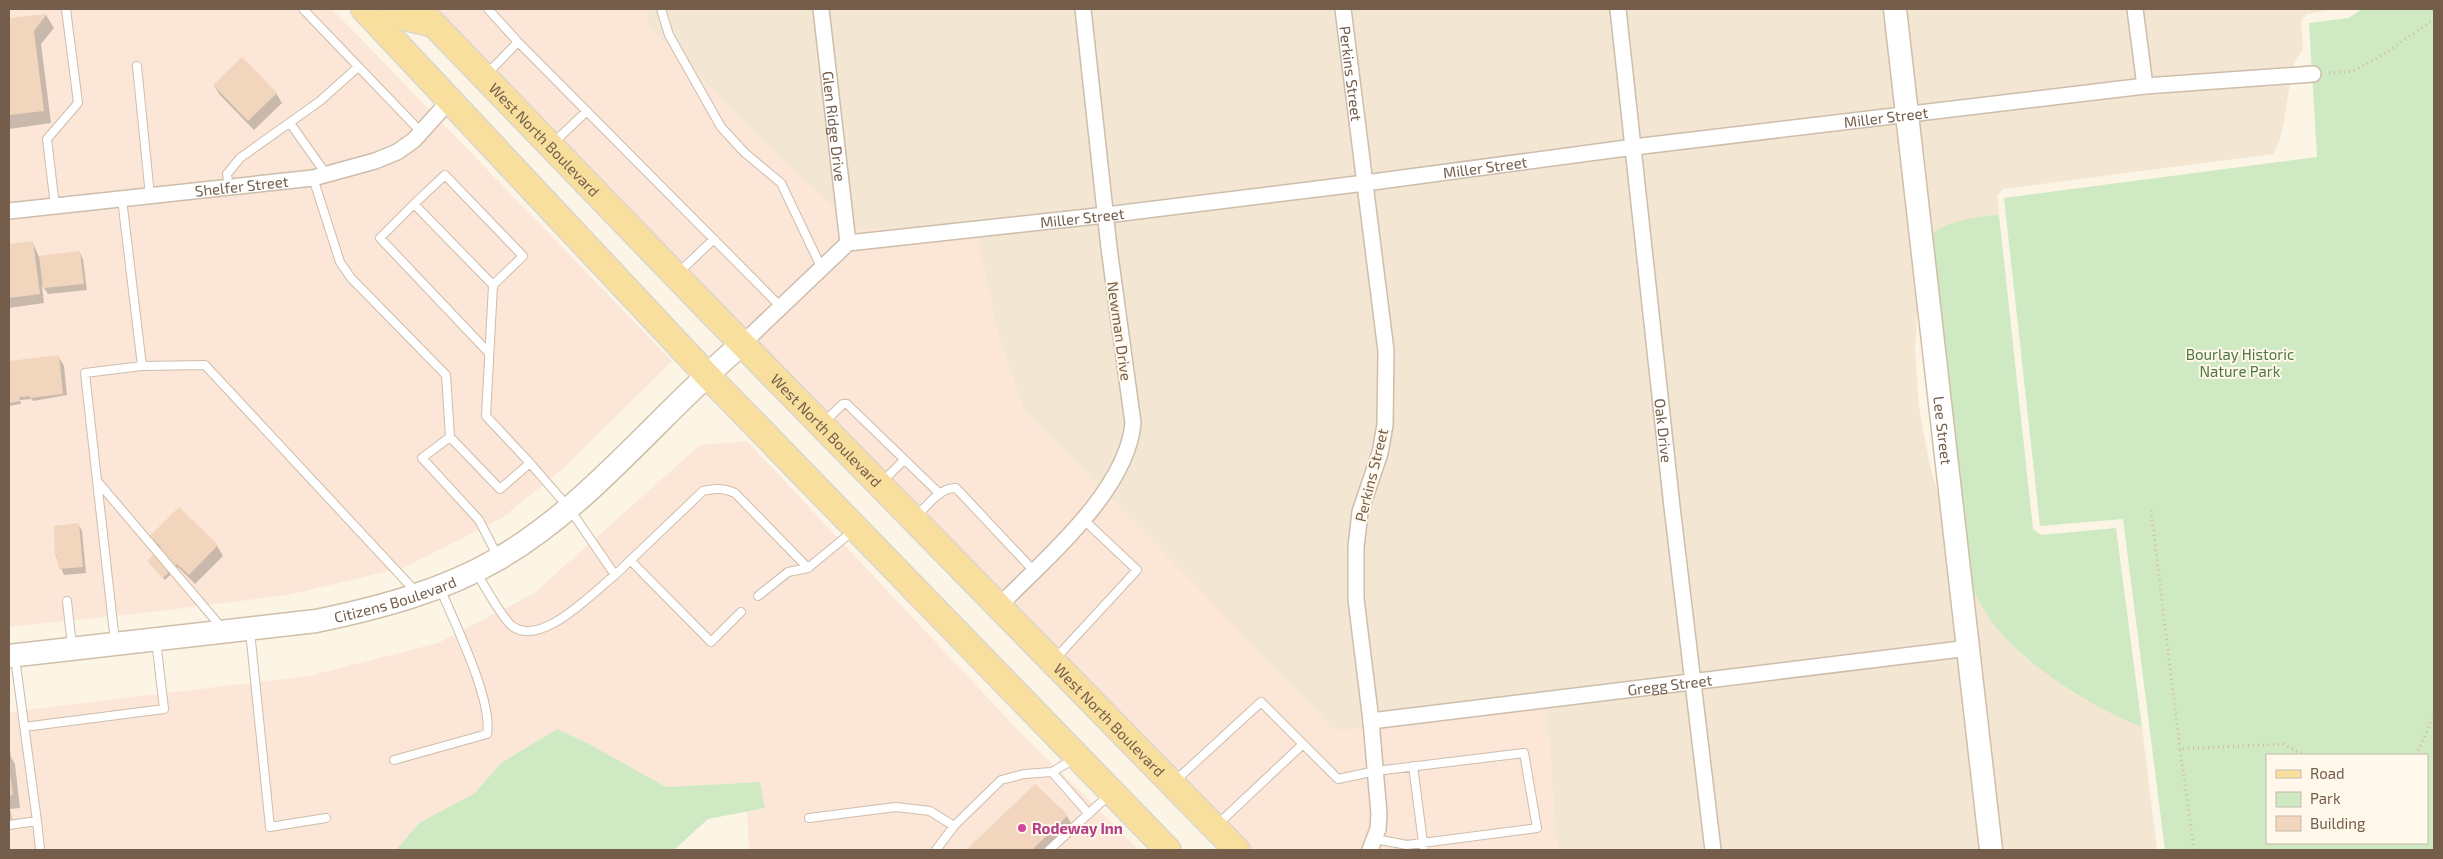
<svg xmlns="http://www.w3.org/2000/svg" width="2443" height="859" font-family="'Exo 2',sans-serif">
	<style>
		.residential { fill: #f3e7d3 }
		.commercial { fill: #fce6d8 }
		.green { fill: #cfe9c3; fill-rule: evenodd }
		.shadow { fill: #0003 }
		.building { fill: #f1d6bd }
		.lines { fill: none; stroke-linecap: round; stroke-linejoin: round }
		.lane-casing { stroke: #cdbdab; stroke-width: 10 }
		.street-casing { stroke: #cdbdab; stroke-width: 18 }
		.secondary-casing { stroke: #d0bea8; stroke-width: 25 }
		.primary-casing { stroke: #dbd5d0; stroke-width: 28 }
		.path { stroke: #d6b9a0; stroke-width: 3; stroke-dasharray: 1 4; stroke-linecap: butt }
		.lane { stroke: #fff; stroke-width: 8 }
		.street { stroke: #fff; stroke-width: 15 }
		.secondary { stroke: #fff; stroke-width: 22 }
		.primary { stroke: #f9df9e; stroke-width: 25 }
		.hotel-dot { fill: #d1479c; stroke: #fff8eb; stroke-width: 2 }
		.labels { text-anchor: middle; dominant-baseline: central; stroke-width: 4; stroke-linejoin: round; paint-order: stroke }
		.street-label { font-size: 15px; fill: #745d4a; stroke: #fff8eb }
		.park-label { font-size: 15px; fill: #4e7942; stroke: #fff8eb }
		.hotel-label { font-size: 15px; font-weight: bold; fill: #b23c85; stroke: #fff8eb; text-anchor: start }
	</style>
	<rect width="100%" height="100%" fill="#fcf5e5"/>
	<path class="residential" d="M647 9H1886L1919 283 1915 351 1919 407 1929 462 1946 522 1982 850H1557L1546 704 1336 732 1023 408 999 339 852 227 646 24Z
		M1904 9H2337L2307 14 2301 21 2303 49 2293 66 2284 121 2280 139 2273 154 2003 189 1997 196 1999 215 1956 223 1931 235Z
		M1971 587 2000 632 2026 658 2103 709 2142 727 2157 850H2000Z"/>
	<path class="commercial" d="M9 9H332L672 361 567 465 501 519 403 568 287 595 143 613 9 627Z
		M432 9H647L646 24 852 227 977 233 999 339 1023 408 1336 731 1546 704 1557 850H1250L445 22V17L439 16Z
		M747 441 1019 731 1139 850H749L747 812 765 808 759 782 666 787 589 744 557 729 501 763 475 793 419 823 396 850H9V712L309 676 438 643 533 594 700 445Z"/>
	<path class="green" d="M2362 9H2434V850H2165L2123 519 2040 526 2004 198 2317 157 2309 23 2349 18ZM2267 755H2427V843H2267Z
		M1999 215 2033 529 2041 535 2116 528 2142 727C2096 710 2032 669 2000 632 1988 618 1980 603 1971 587L1931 235C1947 221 1977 216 1999 215Z
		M557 729 589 744 666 787 760 782 765 808 708 819 674 850H396L419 823 475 793 501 763Z"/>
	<path class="shadow" d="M46 15 54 28 41 44 51 123 9 129V20Z
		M214 86 276 93 282 103 254 130 220 95Z
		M33 243 39 257 80 253 83 259 87 290 48 294 42 285 44 303 9 308V246Z
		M58 356 64 366 67 395 33 401 32 399 20 400 21 404 9 406V362Z
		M179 509 217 546 223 556 195 584 178 567 165 580 150 564 160 549 151 536Z
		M78 524 82 531 86 573 64 575 56 556Z
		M9 744 11 757 15 764 20 808 10 809 12 820 9 821Z
		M1035 786 1067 816 1074 829 1053 850H969Z"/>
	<path class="building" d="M47 14 34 31 44 111 9 115V18Z
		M242 57 277 93 248 121 213 85Z
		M33 241 40 294 9 298V244Z
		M80 251 84 284 43 288 39 256Z
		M59 355 63 394 30 398V396L19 397 20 401 9 403V361Z
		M179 507 218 545 189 575 177 564 163 578 147 561 161 547 150 536Z
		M79 523 83 567 59 569 57 556 55 557 54 526Z
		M9 768 13 795 9 796Z
		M1035 784 1068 815 1032 850H966Z"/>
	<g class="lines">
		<g class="lane-casing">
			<path id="lane" d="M303 9 421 132
				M488 9 518 42 782 308
				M661 9 669 35 721 127 745 153 781 183 822 269
				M137 66 150 196
				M486 75 518 42
				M290 123 326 174
				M552 144 587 111
				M313 178 340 262 351 278 446 375 450 437
				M229 187 227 174 240 158 320 101 358 67
				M414 204 380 238 489 353
				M55 206 47 139 78 103 66 9
				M677 274 714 239
				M493 285 523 256 445 175 414 204 493 285 486 416 530 463
				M142 366 205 365 417 593
				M824 422 843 404H847L940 494
				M98 482 222 628
				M881 483 904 460
				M915 518C926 507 940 487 956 488L1034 571
				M498 557 479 520 422 458 450 437 500 489 530 463 569 508 615 575 703 491C716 488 723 488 735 493L808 568 853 531
				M630 560 711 642 741 612
				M476 572C484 585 502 618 512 626 541 648 592 593 615 575
				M758 596 788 572 808 568
				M67 601 72 646
				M250 631 270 827 326 818
				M115 642 85 373 142 366 122 199
				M1054 660 1137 570 1083 519
				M24 727 164 709 156 640
				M394 760 487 734C493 700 454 622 440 588
				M1413 766 1424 850
				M1052 772 1074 759
				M1175 781 1261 702 1338 779 1376 771 1524 753 1537 828 1407 845 1375 839
				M809 818 896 807 930 811 954 826
				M37 821 40 850
				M1218 824 1302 745
				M9 825 37 821 15 658
				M936 850 954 826 1001 780 1024 774 1052 772 1089 814
				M1049 850 1109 795"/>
		</g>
		<g class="street-casing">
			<g id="street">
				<path id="s1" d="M821 9 848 243"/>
				<path id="s2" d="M1343 9 1386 351 1385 425 1380 453 1360 512 1356 547V599L1371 721 1379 814 1378 829 1370 850"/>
				<path id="s3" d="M1618 9 1672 507 1713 850"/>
				<path d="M2135 9 2145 86"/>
				<path id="s4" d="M9 211 313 178 375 161 397 152 414 140 450 100"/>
				<path id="s5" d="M742 344 848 243 1106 215 1365 183 1634 147 2145 86 2313 74"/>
				<path d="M999 606C1045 559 1127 491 1133 423L1109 248 1083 9"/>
				<path id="s6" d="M1371 721 1969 648"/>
			</g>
		</g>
		<g class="secondary-casing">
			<g id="secondary">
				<path id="s7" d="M1895 9 1991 850"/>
				<path id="s8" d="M9 656 316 621C379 608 443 591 498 559 591 505 660 413 742 344"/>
			</g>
		</g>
		<g class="primary-casing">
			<g id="primary">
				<path d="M364 9 706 374 1168 850"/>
				<path d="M397 9 407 18 432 24"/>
				<path id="s9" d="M419 9 714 315 1237 850"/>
			</g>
		</g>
		<path class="path" d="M2329 73 2353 71 2386 53 2434 19
			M2151 510 2180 749
			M2416 755 2434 716
			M2194 850 2180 749 2283 744 2305 755"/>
		<use href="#lane" class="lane"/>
		<use href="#street" class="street"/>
		<use href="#secondary" class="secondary"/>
		<use href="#primary" class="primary"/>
	</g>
	<circle class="hotel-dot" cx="1022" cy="828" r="5"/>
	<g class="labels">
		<g class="street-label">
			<text stroke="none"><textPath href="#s2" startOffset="65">Perkins Street</textPath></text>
			<text stroke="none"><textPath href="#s5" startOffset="1192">Miller Street</textPath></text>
			<text stroke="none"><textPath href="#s1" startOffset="118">Glen Ridge Drive</textPath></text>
			<text stroke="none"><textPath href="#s9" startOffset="181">West North Boulevard</textPath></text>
			<text stroke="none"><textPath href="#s5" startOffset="788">Miller Street</textPath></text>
			<text stroke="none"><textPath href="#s4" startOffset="234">Shelfer Street</textPath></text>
			<text stroke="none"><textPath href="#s5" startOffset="382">Miller Street</textPath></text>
			<text transform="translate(1120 331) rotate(82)">Newman Drive</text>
			<text stroke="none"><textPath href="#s7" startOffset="424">Lee Street</textPath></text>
			<text stroke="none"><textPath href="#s3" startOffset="424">Oak Drive</textPath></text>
			<text stroke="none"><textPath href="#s9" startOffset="586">West North Boulevard</textPath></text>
			<text transform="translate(1371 475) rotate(-76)">Perkins Street</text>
			<text stroke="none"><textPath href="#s8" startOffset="391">Citizens Boulevard</textPath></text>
			<text stroke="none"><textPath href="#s6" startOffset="301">Gregg Street</textPath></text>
			<text stroke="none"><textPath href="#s9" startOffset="991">West North Boulevard</textPath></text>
		</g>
		<g class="park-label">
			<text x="2240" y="354">Bourlay Historic<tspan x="2240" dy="17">Nature Park</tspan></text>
		</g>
		<g class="hotel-label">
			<text x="1032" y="828">Rodeway Inn</text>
		</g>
	</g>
	<rect width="2443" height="859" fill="none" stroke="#745d4a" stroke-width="20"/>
	<rect x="2266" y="754" width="162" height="90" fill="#fff8eb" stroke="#c7baab"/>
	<rect x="2276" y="770" width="25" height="8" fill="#f9df9e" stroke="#c7baab"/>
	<text x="2310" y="779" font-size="15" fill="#745d4a">Road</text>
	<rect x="2276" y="792" width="25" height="15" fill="#cfe9c3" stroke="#c7baab"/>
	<text x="2310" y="804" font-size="15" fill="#745d4a">Park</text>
	<rect x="2276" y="816" width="25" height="15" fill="#f1d6bd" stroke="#c7baab"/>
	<text x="2310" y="829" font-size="15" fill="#745d4a">Building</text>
</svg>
